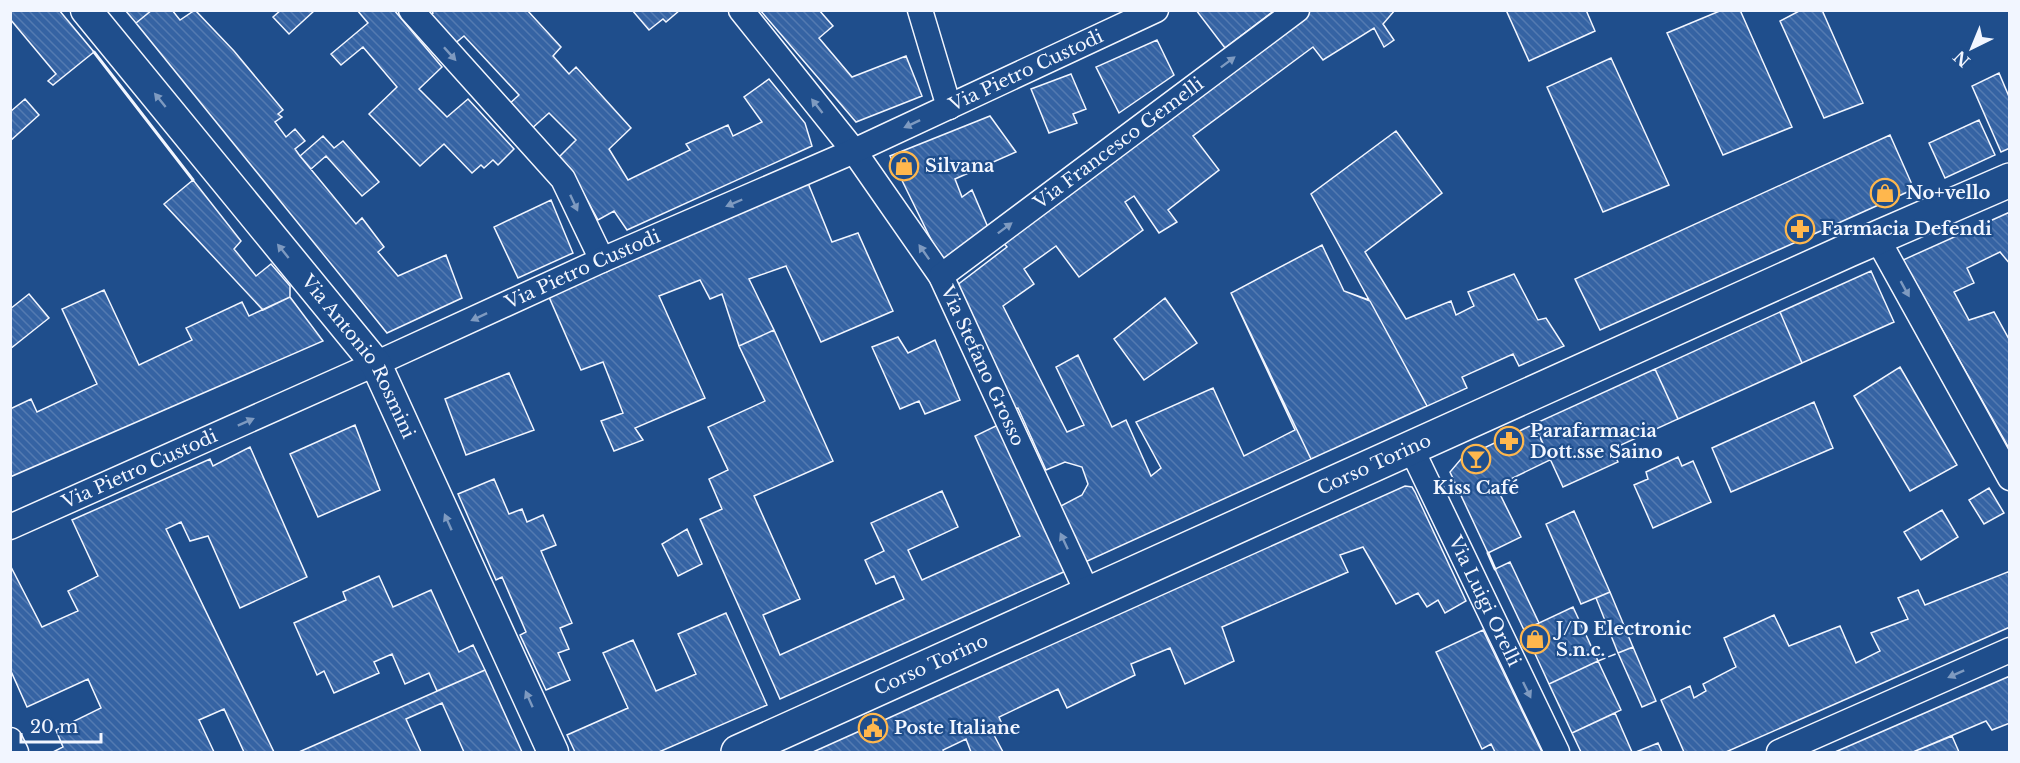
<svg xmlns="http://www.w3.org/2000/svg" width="2020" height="763" font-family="'Libre Baskerville',serif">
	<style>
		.building { fill: url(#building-back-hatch); stroke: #f2f6ff; stroke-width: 1.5 }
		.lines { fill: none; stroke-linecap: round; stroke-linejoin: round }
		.minor-casing { stroke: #f2f6ff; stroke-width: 27 }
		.tertiary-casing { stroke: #f2f6ff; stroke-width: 33 }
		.secondary-casing { stroke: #f2f6ff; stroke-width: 36 }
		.minor { stroke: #1f4e8c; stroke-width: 24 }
		.tertiary { stroke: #1f4e8c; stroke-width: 30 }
		.secondary { stroke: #1f4e8c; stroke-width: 33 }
		.fence { stroke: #f2f6ff; stroke-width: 1.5; stroke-dasharray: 8 3; stroke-linecap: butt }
		.wall { stroke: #f2f6ff; stroke-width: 3 }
		.oneway { fill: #7e9ac0 }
		.labels { text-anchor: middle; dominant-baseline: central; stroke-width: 4.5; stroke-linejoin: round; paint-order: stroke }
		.street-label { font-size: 18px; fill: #f2f6ff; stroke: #1f4e8c }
		.poi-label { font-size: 18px; font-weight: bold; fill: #f2f6ff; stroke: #1f4e8c; text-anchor: start }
	</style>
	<defs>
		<pattern id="building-back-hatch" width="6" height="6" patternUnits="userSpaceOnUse" patternTransform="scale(1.5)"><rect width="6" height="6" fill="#3563a3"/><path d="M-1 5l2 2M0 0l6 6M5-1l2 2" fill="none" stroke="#537ab1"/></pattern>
	</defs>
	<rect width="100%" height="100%" fill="#1f4e8c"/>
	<path class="building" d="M10 10H59L94 52 53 85 48 81 56 74 10 19Z
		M125 10H152L136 23Z
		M152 10H172L180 20 195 10 234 51 283 110 278 114 282 117 275 122 286 137 295 129 305 141 295 149 300 156 356 224 362 218 384 247 378 252 398 276 446 255 462 298 387 333 136 23Z
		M281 10H315L289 34 273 17Z
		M357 10H394L442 67 419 89 447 117 468 99 514 149 498 165 493 160 484 168 481 165 472 173 444 144 420 166 369 114 397 87 363 47 341 65 331 54 368 23Z
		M431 10H527L561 47 553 56 569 74 576 67 631 128 609 149 628 180 690 150 686 144 728 125 733 136 762 122 744 97 769 79 805 123 812 146 627 230 614 211 598 220 574 176 559 157 576 140 549 113 530 130 507 106 519 95 464 36 453 45 427 18 433 13Z
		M632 10H680L666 22 663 19 649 30Z
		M760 10H819L833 26 819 38 852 77 906 56 922 96 856 122Z
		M1196 10H1275L1225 48Z
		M1309 10H1395L1383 24 1394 40 1384 47 1374 28 1323 60 1313 47 1193 136 1219 170 1168 210 1177 222 1159 233 1134 196 1125 202 1143 230 1079 277 1056 246 1024 269 1034 284 1003 306 1067 432 1084 425 1056 367 1078 355 1112 427 1126 420 1151 476 1161 468 1136 422 1213 388 1244 456 1295 430 1231 293 1322 245 1344 291 1369 300 1311 194 1396 131 1442 193 1365 252 1406 319 1451 301 1456 315 1474 306 1468 292 1514 274 1538 320 1546 318 1564 346 1519 366 1513 354 1462 377 1467 388 1083 563 1055 509 1082 495 1088 484 1082 467 1065 462 1046 470 1018 408 1009 409 952 289 1007 247 1001 240Z
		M1506 10H1586L1595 31 1529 61Z
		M1722 10H1740L1792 127 1723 155 1667 33Z
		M1801 10H1822L1863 103 1824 118 1780 21Z
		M1157 40 1174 75 1119 113 1096 67Z
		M1611 58 1669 185 1603 212 1547 87Z
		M1999 73 2010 99V148L2001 152 1972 86Z
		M1071 74 1086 109 1073 114 1077 123 1049 133 1031 89Z
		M25 99 39 115 10 141V112Z
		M990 116 1016 152 955 179 962 197 972 190 990 232 944 266 890 156Z
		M1979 120 1995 155 1945 178 1929 143Z
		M1890 135 1914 189 1600 330 1575 279Z
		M323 136 334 148 343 141 379 182 362 196 326 156 311 169 300 156Z
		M193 180 241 241 234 249 256 276 271 264 290 286V297L263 310 164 204Z
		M808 183 832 242 858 233 893 311 821 342 786 266 749 279 774 330 739 346 722 294 710 299 700 280 659 296 705 398 635 428 643 440 614 451 601 421 623 413 603 362 581 370 549 297 642 252Z
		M551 200 573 253 518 278 494 227Z
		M2010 212V264L2000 252 1967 268 1974 283 1954 292 1969 320 1994 312 2010 341V450L1903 260Z
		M1322 245 1344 291 1370 301 1427 406 1311 459 1231 293Z
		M1871 271 1894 322 1802 363 1780 312Z
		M104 290 139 365 192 340 186 328 242 302 249 316 290 297 323 341 10 477V409L31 399 37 412 97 384 62 309Z
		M29 294 49 318 10 349V309Z
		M1165 298 1197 343 1144 380 1114 339Z
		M1780 312 1802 363 1678 419 1655 369Z
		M774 330 833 461 754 496 800 599 763 615 780 655 904 599 894 576 876 584 865 560 884 551 871 523 942 491 958 527 908 550 922 580 1020 536 975 436 1002 423 1068 570 780 699 700 519 722 509 709 479 728 470 708 427 765 401 739 346Z
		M898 337 908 353 935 340 960 400 925 414 919 401 900 409 872 347Z
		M1900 367 1957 465 1910 491 1854 396Z
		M1655 369 1678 419 1612 449 1618 462 1563 487 1534 424Z
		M509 373 534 430 466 455 445 399Z
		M1814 402 1833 448 1731 492 1712 448Z
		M1534 424 1550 460 1496 486 1521 537 1488 553 1450 472 1461 459Z
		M355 425 380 490 318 517 290 454Z
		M250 447 307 577 240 608 208 536 190 541 181 522 166 529 274 752H244L224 709 199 720 214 752H53L63 747 56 730 101 708 88 679 27 707 10 669V565L42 627 78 611 68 591 98 576 72 520 210 459 213 466Z
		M1678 457 1682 466 1693 461 1711 502 1653 528 1634 485 1648 479 1646 472Z
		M494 479 509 514 522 509 527 522 543 515 556 545 541 551 572 623 560 628 569 649 558 653 570 680 546 690 520 635 526 632 502 577 496 580 458 494Z
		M1405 486 1412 487 1415 492 1466 601 1445 613 1438 600 1427 607 1418 593 1396 604 1363 547 1340 555 1348 572 1222 627 1234 661 1185 684 1170 648 1131 664 1135 675 1067 708 1058 689 999 717 1005 731 994 735 1003 752H971L966 739 943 750 944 752H813Z
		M1989 488 2004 513 1984 524 1969 500Z
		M1942 510 1958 537 1921 560 1904 532Z
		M1574 511 1610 592 1581 604 1546 524Z
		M687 529 702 564 678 576 662 544Z
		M1510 562 1539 623 1524 630 1495 569Z
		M2010 571V627L1726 752H1684L1661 700 1690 686 1694 698 1706 691 1703 684 1736 667 1724 638 1774 615 1789 646 1840 626 1856 663 1880 651 1871 633 1908 619 1898 598 1918 590 1925 605Z
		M379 576 393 607 431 590 459 652 473 645 485 670 437 691 429 673 405 684 392 654 374 662 379 673 334 693 324 671 317 675 294 623 346 600 343 592Z
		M1610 592 1633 647 1618 653 1596 598Z
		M1573 607 1598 661 1549 684 1524 630Z
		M726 613 767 705 659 752H575L567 735 628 708 603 653 633 640 656 691 696 674 678 634Z
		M1483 630 1542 752H1495L1491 744 1482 749 1436 652Z
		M1633 647 1656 701 1642 707 1618 653Z
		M1598 661 1621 710 1572 733 1549 684Z
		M485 670 522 752H464L442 703 406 719 421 752H299Z
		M2010 676V723L1992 730 1986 721 1913 752H1835Z
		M1615 713 1632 752H1581L1572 733Z
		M1952 736 1959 752H1913Z
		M1658 743 1662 752H1636Z"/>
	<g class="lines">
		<g class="minor-casing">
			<g id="minor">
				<path d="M411 10 563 179 602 260"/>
				<path id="s1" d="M741 10 854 151 941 276 1088 594"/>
				<path d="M920 10 949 107"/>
				<path d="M1877 238 2010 478"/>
				<path id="s2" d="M941 276 1297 10"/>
				<path id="s3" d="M1411 448 1557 752"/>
				<path id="s4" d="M10 527 386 359 602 260 854 151 1156 10"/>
				<path d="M10 740 16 752"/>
				<path d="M1779 752 2010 650"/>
			</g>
		</g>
		<g class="tertiary-casing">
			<g id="tertiary">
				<path id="s5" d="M86 10 376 364 553 752"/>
			</g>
		</g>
		<g class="secondary-casing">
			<g id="secondary">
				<path id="s6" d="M738 752 1849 250 2010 180"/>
			</g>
		</g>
		<use href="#minor" class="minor"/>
		<use href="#tertiary" class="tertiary"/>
		<use href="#secondary" class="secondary"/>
		<path class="fence" d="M1598 661 1618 653"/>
		<path class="wall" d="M94 52 193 180
			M1488 553 1495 569"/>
	</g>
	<defs><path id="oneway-solid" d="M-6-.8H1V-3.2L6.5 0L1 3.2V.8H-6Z" transform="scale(1.5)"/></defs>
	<g class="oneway">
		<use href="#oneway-solid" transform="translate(450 54) rotate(48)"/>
		<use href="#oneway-solid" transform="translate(1228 62) rotate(-37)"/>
		<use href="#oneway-solid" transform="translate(160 100) rotate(-129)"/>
		<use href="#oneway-solid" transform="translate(817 106) rotate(-128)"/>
		<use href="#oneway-solid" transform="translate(912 124) rotate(155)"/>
		<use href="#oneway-solid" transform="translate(574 203) rotate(65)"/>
		<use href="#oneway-solid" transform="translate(734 203) rotate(157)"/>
		<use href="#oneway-solid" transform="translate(1005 228) rotate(-37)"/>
		<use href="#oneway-solid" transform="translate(283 251) rotate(-129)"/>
		<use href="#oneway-solid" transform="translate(924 252) rotate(-125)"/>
		<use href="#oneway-solid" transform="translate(1905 289) rotate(61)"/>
		<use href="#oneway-solid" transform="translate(479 317) rotate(155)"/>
		<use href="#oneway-solid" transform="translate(246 422) rotate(-24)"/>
		<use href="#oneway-solid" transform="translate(448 522) rotate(-114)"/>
		<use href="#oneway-solid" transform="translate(1064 541) rotate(-115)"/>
		<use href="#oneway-solid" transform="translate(1956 674) rotate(156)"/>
		<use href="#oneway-solid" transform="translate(1527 690) rotate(64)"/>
		<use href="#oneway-solid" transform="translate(529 699) rotate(-114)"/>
	</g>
	<defs>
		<g id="shop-ring" transform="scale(1.5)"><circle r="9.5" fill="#1f4e8c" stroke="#ffb74d" stroke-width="1.5"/><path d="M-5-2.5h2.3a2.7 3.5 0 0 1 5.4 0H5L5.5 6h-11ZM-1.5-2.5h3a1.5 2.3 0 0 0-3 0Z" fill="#ffb74d"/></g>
		<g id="pharmacy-ring" transform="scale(1.5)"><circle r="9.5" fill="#1f4e8c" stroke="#ffb74d" stroke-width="1.5"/><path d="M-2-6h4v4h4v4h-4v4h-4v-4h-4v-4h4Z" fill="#ffb74d"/></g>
		<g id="bar-ring" transform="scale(1.5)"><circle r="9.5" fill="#1f4e8c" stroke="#ffb74d" stroke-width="1.5"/><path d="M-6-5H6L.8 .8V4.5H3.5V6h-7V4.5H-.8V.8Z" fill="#ffb74d"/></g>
		<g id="civic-ring" transform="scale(1.5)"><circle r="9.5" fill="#1f4e8c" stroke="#ffb74d" stroke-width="1.5"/><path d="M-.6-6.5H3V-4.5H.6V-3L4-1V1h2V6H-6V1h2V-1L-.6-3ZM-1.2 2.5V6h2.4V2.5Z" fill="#ffb74d"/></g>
	</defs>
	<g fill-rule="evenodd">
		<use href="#shop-ring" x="904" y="166"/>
		<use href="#shop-ring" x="1885" y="193"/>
		<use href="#pharmacy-ring" x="1800" y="229"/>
		<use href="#pharmacy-ring" x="1509" y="441"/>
		<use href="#bar-ring" x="1476" y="459"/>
		<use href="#shop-ring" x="1535" y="639"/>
		<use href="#civic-ring" x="873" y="728"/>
	</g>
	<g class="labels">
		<g class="street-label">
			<text stroke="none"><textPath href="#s4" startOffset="1114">Via Pietro Custodi</textPath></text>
			<text stroke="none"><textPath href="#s2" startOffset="222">Via Francesco Gemelli</textPath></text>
			<text stroke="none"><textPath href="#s4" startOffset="628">Via Pietro Custodi</textPath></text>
			<text stroke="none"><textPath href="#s5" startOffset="442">Via Antonio Rosmini</textPath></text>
			<text stroke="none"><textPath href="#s1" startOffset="432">Via Stefano Grosso</textPath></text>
			<text stroke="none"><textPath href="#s6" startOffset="698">Corso Torino</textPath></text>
			<text stroke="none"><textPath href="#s4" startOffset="142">Via Pietro Custodi</textPath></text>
			<text stroke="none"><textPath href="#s3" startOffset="170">Via Luigi Orelli</textPath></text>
			<text stroke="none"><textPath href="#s6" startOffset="212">Corso Torino</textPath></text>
		</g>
		<g class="poi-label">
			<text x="925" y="166">Silvana</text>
			<text x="1906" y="193">No+vello</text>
			<text x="1821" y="229">Farmacia Defendi</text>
			<text x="1530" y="431">Parafarmacia<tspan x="1530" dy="21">Dott.sse Saino</tspan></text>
			<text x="1476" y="488" text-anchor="middle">Kiss Café</text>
			<text x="1556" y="629">J/D Electronic<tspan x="1556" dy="21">S.n.c.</tspan></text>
			<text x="894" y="728">Poste Italiane</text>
		</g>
	</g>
	<rect width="2020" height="763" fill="none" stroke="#f2f6ff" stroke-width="24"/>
	<g transform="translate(1972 48) rotate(223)" stroke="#1f4e8c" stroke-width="4.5" paint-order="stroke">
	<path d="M0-4.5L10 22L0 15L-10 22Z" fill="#f2f6ff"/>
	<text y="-9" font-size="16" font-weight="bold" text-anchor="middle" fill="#f2f6ff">N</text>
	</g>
	<path d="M21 733v9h80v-9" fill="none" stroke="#f2f6ff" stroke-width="3"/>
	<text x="30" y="733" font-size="18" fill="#f2f6ff" stroke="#1f4e8c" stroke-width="4.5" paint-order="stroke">20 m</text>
</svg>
